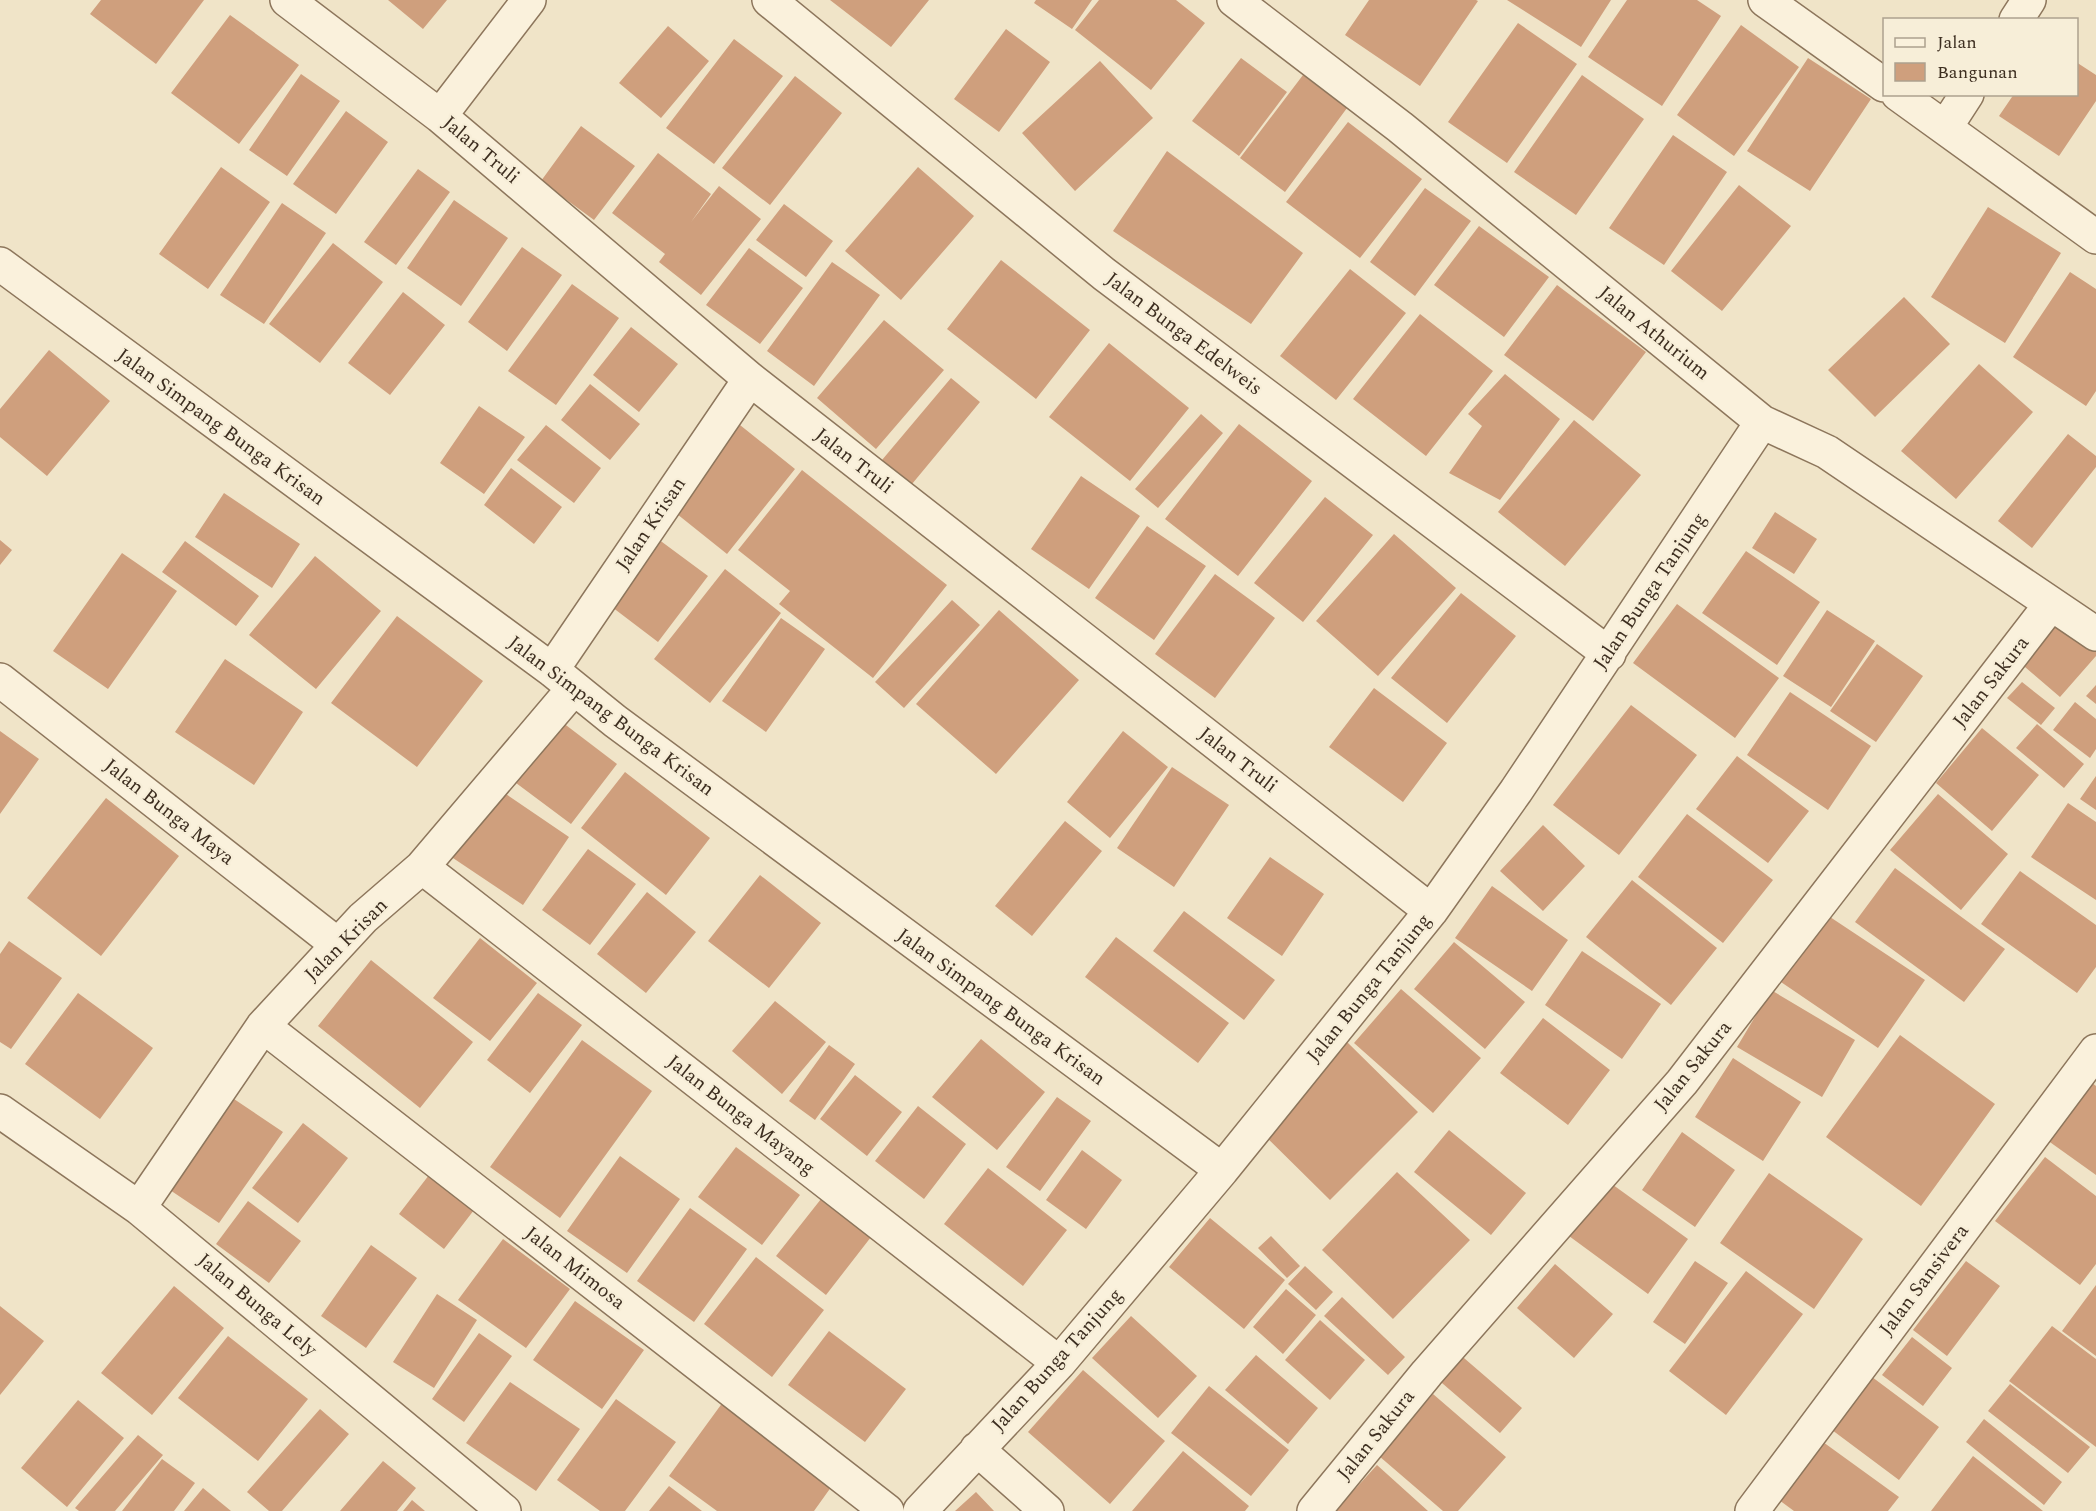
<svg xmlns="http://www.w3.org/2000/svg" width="2096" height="1511" font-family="Spectral,serif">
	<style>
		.building { fill: #cf9f7d }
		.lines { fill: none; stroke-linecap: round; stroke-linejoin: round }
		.street-casing { stroke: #8d765c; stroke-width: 36 }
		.street { stroke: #faf1dc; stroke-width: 33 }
		.labels { text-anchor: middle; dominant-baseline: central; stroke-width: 4.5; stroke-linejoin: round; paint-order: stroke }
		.street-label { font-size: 20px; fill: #3d2e20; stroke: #f7eed8 }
	</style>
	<rect width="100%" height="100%" fill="#f0e4c8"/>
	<path class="building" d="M101 0H204L156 64 90 14Z
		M388 0H447L423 29Z
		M830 0H929L891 47Z
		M1036 0H1092L1072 29 1034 3Z
		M1099 0H1176L1205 23 1151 90 1075 30Z
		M1369 0H1476L1478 1 1420 86 1345 35Z
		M1507 0H1611L1581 47Z
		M1627 0H1697L1721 16 1662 106 1588 57Z
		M230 15 299 65 239 144 171 93Z
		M1518 23 1577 64 1507 163 1448 122Z
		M1741 25 1799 67 1734 156 1677 115Z
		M668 26 709 61 661 118 619 83Z
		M1006 29 1050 62 999 132 954 99Z
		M734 39 783 76 714 164 666 128Z
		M1241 58 1287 92 1239 156 1192 121Z
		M1808 58 1871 99 1810 191 1747 151Z
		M1100 61 1153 118 1075 191 1022 133Z
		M2076 62 2096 75V101L2059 156 1999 116 2014 94H2076Z
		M301 74 340 101 287 176 249 150Z
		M1303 75 1347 108 1285 192 1240 158Z
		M1582 75 1644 119 1576 215 1514 172Z
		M795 76 842 113 770 205 722 168Z
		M346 111 388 142 336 214 293 184Z
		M1348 122 1422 179 1360 258 1286 202Z
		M581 126 635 166 594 220 541 181Z
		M1673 135 1727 172 1664 265 1609 228Z
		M1167 151 1303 253 1251 324 1113 231Z
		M658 153 711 194 691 222 719 186 761 219 701 295 659 262 665 254 612 213Z
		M221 167 270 202 208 289 159 254Z
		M918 167 974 216 901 300 845 251Z
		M418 169 450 192 396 265 364 242Z
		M1739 185 1791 226 1722 311 1671 271Z
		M1425 188 1471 221 1415 296 1370 262Z
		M454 200 508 238 461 306 407 268Z
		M282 203 326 233 264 324 220 295Z
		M784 204 833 241 806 277 756 240Z
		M1988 207 2061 253 2005 343 1931 297Z
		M1479 226 1549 277 1504 337 1434 285Z
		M333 243 383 282 320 363 269 324Z
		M522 247 562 275 507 351 468 322Z
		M749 248 803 288 760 344 706 305Z
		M1001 260 1090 330 1036 399 947 329Z
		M832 262 880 295 814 386 767 351Z
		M1350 269 1406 313 1336 400 1280 356Z
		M2070 272 2096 289V391L2086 406 2013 357Z
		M572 284 619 318 556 405 508 371Z
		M1557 285 1646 352 1593 421 1504 355Z
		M403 292 445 325 390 395 348 363Z
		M1904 297 1950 344 1875 417 1828 370Z
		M1420 314 1493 371 1426 456 1353 399Z
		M884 320 944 370 876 449 817 398Z
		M631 327 678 364 639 412 593 375Z
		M1109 343 1189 408 1130 481 1049 417Z
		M49 350 110 401 47 476 0 437V409Z
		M1979 364 2033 412 1956 499 1901 451Z
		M1505 374 1560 419 1500 500 1449 473 1482 426 1468 414Z
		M951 378 980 402 912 484 882 460Z
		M590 384 640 424 610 460 561 420Z
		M479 406 525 437 484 494 440 463Z
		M1201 414 1223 433 1158 508 1135 489Z
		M1574 420 1641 475 1565 566 1498 512Z
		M735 421 795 469 727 554 667 506Z
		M1239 424 1312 481 1238 576 1165 519Z
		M546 425 601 468 574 503 517 460Z
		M2068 434 2096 456V467L2032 548 1998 521Z
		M511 468 562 507 534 544 484 505Z
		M802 470 947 585 873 678 779 604 790 591 738 550Z
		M1081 476 1140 516 1089 589 1031 549Z
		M224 493 300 544 272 588 195 537Z
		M1325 497 1373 535 1303 622 1254 583Z
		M1775 512 1817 539 1794 574 1752 548Z
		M1147 526 1206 566 1154 640 1095 598Z
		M1394 534 1456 588 1378 676 1316 621Z
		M658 539 708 576 658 642 608 604Z
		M0 540 12 550 0 565Z
		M185 541 259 596 236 626 162 572Z
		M1746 551 1820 602 1777 665 1702 613Z
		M122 553 177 591 108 689 53 651Z
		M315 556 381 611 316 689 249 635Z
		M725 569 781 613 710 703 654 659Z
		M1215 574 1275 618 1215 698 1155 654Z
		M1461 593 1516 636 1447 723 1391 678Z
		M952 600 980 625 904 708 875 682Z
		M1677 604 1779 678 1735 738 1633 663Z
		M999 610 1079 680 996 774 916 704Z
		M1827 610 1875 641 1831 707 1783 676Z
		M2060 614 2096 645V656L2060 697 2018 661Z
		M397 616 483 681 417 767 331 703Z
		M781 618 825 649 766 732 722 701Z
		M1877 644 1923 676 1876 742 1830 711Z
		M225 659 303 712 254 785 175 732Z
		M2022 682 2055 708 2041 725 2007 698Z
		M2096 685V704L2086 696Z
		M1374 688 1447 743 1403 802 1329 747Z
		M1790 692 1871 746 1828 810 1747 755Z
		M2075 702 2096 719V749L2090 758 2053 730Z
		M1631 705 1697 755 1619 855 1553 805Z
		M554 716 617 764 571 824 508 777Z
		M2037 724 2084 764 2064 788 2016 748Z
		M1982 728 2039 775 1992 831 1936 783Z
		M0 731 39 759 0 814Z
		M1123 731 1168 767 1110 838 1067 802Z
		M1737 756 1809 811 1768 863 1696 809Z
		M1172 767 1229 805 1174 887 1117 848Z
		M625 772 710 838 666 895 581 828Z
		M2096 776V810L2080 799Z
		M497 788 569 837 523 905 450 856Z
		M1938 794 2008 854 1961 910 1890 850Z
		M106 798 179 856 101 956 27 898Z
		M2068 803 2096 822V900L2031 857Z
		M1687 814 1773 880 1723 943 1638 877Z
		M1065 821 1102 851 1032 936 995 906Z
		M1543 825 1585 866 1543 911 1500 871Z
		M588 849 636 884 590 945 542 910Z
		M1270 857 1324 894 1282 956 1227 918Z
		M1895 868 2005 949 1964 1002 1855 922Z
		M2020 871 2096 925V967L2077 993 1981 924Z
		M760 875 821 923 769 988 708 941Z
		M1632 880 1717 948 1671 1005 1586 937Z
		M1492 886 1568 940 1532 991 1455 938Z
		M647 892 696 932 646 993 597 954Z
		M1184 911 1275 980 1244 1020 1153 951Z
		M1824 913 1925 980 1878 1048 1778 980Z
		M1116 937 1229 1023 1198 1063 1085 977Z
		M480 938 537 983 490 1041 433 998Z
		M9 941 62 978 11 1049 0 1042V954Z
		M1454 942 1525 1002 1485 1049 1414 989Z
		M1582 951 1661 1004 1622 1059 1545 1005Z
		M371 960 473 1042 420 1108 318 1026Z
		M1401 989 1481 1058 1433 1113 1354 1043Z
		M1771 990 1855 1040 1822 1097 1737 1047Z
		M78 993 153 1048 100 1119 25 1064Z
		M538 993 582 1025 530 1093 487 1060Z
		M775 1001 826 1042 782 1094 732 1051Z
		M1543 1018 1610 1070 1568 1125 1500 1073Z
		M1900 1035 1995 1104 1921 1206 1826 1137Z
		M981 1039 1045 1092 997 1150 932 1097Z
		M582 1040 652 1091 560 1218 490 1167Z
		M1346 1041 1418 1112 1330 1200 1258 1129Z
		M829 1045 855 1064 815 1120 789 1101Z
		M1733 1058 1801 1102 1763 1161 1695 1117Z
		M855 1075 902 1112 867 1156 820 1119Z
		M2091 1082 2096 1086V1175L2047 1140Z
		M228 1095 283 1132 219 1223 164 1186Z
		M1057 1097 1091 1121 1040 1191 1006 1167Z
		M918 1106 966 1144 924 1199 875 1161Z
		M303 1123 348 1158 298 1223 252 1188Z
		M1449 1130 1526 1193 1491 1235 1414 1172Z
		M1682 1132 1735 1170 1695 1227 1642 1190Z
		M736 1147 800 1195 762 1245 698 1197Z
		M1082 1150 1122 1180 1086 1229 1046 1200Z
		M620 1156 680 1199 627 1273 567 1231Z
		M2045 1157 2096 1196V1264L2080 1285 1995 1221Z
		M988 1168 1067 1230 1023 1286 944 1224Z
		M1397 1172 1470 1240 1393 1319 1322 1250Z
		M1769 1173 1863 1239 1814 1309 1720 1243Z
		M429 1175 474 1210 444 1249 399 1214Z
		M1609 1182 1688 1239 1648 1294 1569 1236Z
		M821 1199 871 1237 826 1295 776 1256Z
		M248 1201 301 1241 269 1283 216 1244Z
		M690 1208 747 1249 694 1322 637 1281Z
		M1210 1218 1285 1280 1244 1329 1169 1267Z
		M1271 1236 1300 1266 1287 1278 1258 1248Z
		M503 1239 570 1289 526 1348 458 1300Z
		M371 1245 417 1278 366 1348 321 1316Z
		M756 1257 824 1310 772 1377 704 1324Z
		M1695 1261 1728 1283 1685 1344 1653 1322Z
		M1966 1261 2000 1286 1947 1356 1913 1330Z
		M1555 1264 1613 1314 1574 1358 1517 1308Z
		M1305 1266 1333 1292 1316 1310 1288 1284Z
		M1746 1271 1803 1314 1726 1415 1669 1371Z
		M2096 1285V1356L2062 1331Z
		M174 1286 224 1328 152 1415 101 1373Z
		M1286 1289 1316 1315 1283 1354 1253 1327Z
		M437 1294 477 1320 434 1388 393 1362Z
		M1342 1297 1405 1357 1388 1375 1324 1316Z
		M575 1301 644 1350 602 1409 533 1360Z
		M0 1306 44 1341 0 1395Z
		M1131 1316 1197 1376 1158 1418 1092 1358Z
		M1320 1320 1365 1360 1330 1400 1285 1360Z
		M2052 1326 2096 1359V1447L2009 1381Z
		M829 1331 906 1389 865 1442 788 1385Z
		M479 1333 512 1356 464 1422 432 1399Z
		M228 1336 308 1399 258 1461 178 1398Z
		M1912 1337 1952 1368 1923 1406 1882 1375Z
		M1457 1352 1522 1408 1500 1433 1435 1377Z
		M1256 1355 1318 1408 1288 1444 1225 1390Z
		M1083 1370 1165 1441 1110 1504 1028 1432Z
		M1868 1374 1939 1427 1899 1480 1828 1427Z
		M510 1382 580 1429 536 1491 466 1443Z
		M2010 1384 2090 1447 2068 1473 1988 1411Z
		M1209 1386 1289 1450 1251 1496 1171 1433Z
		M1433 1394 1506 1457 1458 1511H1443L1379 1456Z
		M616 1399 676 1442 625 1511H600L557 1480Z
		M78 1400 124 1438 67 1507 21 1468Z
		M723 1402 834 1483 814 1511H717L669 1476Z
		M320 1409 349 1434 282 1511H269L247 1492Z
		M1984 1419 2062 1482 2044 1505 1966 1442Z
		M138 1435 163 1455 115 1511H79L75 1508Z
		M1823 1442 1899 1497 1888 1511H1794L1779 1500Z
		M1183 1451 1249 1506 1245 1511H1132Z
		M1973 1456 2043 1511H1931Z
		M162 1459 195 1483 174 1511H122Z
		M383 1461 416 1488 397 1511H340Z
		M1377 1465 1428 1511H1335Z
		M669 1486 702 1511H649Z
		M203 1488 231 1511H184Z
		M976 1492 994 1511H955Z
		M412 1500 425 1511H403Z"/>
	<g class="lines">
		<g class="street-casing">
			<path id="street" d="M287 0 440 116 750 379 1431 911
				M769 0 1104 274 1609 654
				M1234 0 1400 127 1762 422 1827 452 2096 634
				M1765 0 1884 85
				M2016 20 2029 0
				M1898 94 2096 237
				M440 116 529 0
				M1945 128 1967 94
				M0 264 552 670 615 721 1222 1170
				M552 670 750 379
				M0 680 338 945
				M422 867 1059 1363
				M263 1026 887 1511
				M0 1111 139 1208 504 1511
				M139 1208 263 1026 363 918 422 867 574 688
				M977 1449 1047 1511
				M920 1511 1059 1363 1222 1170 1431 911 1516 791 1762 422
				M1314 1511 1427 1373 1682 1082 2051 604
				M1752 1511 2096 1051"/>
		</g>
		<use href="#street" class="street"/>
	</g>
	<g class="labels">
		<g class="street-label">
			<text transform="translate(481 150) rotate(40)">Jalan Truli</text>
			<text transform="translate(1654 333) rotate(39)">Jalan Athurium</text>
			<text transform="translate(1184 334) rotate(37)">Jalan Bunga Edelweis</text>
			<text transform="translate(221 427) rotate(36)">Jalan Simpang Bunga Krisan</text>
			<text transform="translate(854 461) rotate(38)">Jalan Truli</text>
			<text transform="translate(651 524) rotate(-56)">Jalan Krisan</text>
			<text transform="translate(1650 591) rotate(-56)">Jalan Bunga Tanjung</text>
			<text transform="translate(1991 682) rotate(-52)">Jalan Sakura</text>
			<text transform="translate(611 716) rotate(37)">Jalan Simpang Bunga Krisan</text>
			<text transform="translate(1238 760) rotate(38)">Jalan Truli</text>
			<text transform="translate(169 812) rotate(38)">Jalan Bunga Maya</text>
			<text transform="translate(346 940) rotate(-45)">Jalan Krisan</text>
			<text transform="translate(1369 988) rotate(-51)">Jalan Bunga Tanjung</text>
			<text transform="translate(1001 1007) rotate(36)">Jalan Simpang Bunga Krisan</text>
			<text transform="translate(1693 1066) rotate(-51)">Jalan Sakura</text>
			<text transform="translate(741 1115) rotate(38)">Jalan Bunga Mayang</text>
			<text transform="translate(575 1268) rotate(38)">Jalan Mimosa</text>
			<text transform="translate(1924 1280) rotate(-53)">Jalan Sansivera</text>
			<text transform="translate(257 1305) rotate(40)">Jalan Bunga Lely</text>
			<text transform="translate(1057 1360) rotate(-48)">Jalan Bunga Tanjung</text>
			<text transform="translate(1376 1435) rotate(-51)">Jalan Sakura</text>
		</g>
	</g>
	<rect x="1883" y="18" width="195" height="78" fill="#f7eed8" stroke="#ada18e" stroke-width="1.5"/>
	<rect x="1895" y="38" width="30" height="9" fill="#faf1dc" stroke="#ada18e" stroke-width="1.5"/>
	<text x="1937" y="48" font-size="18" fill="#3d2e20">Jalan</text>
	<rect x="1895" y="63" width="30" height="18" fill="#cf9f7d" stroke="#ada18e" stroke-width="1.5"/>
	<text x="1937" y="78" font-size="18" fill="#3d2e20">Bangunan</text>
</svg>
